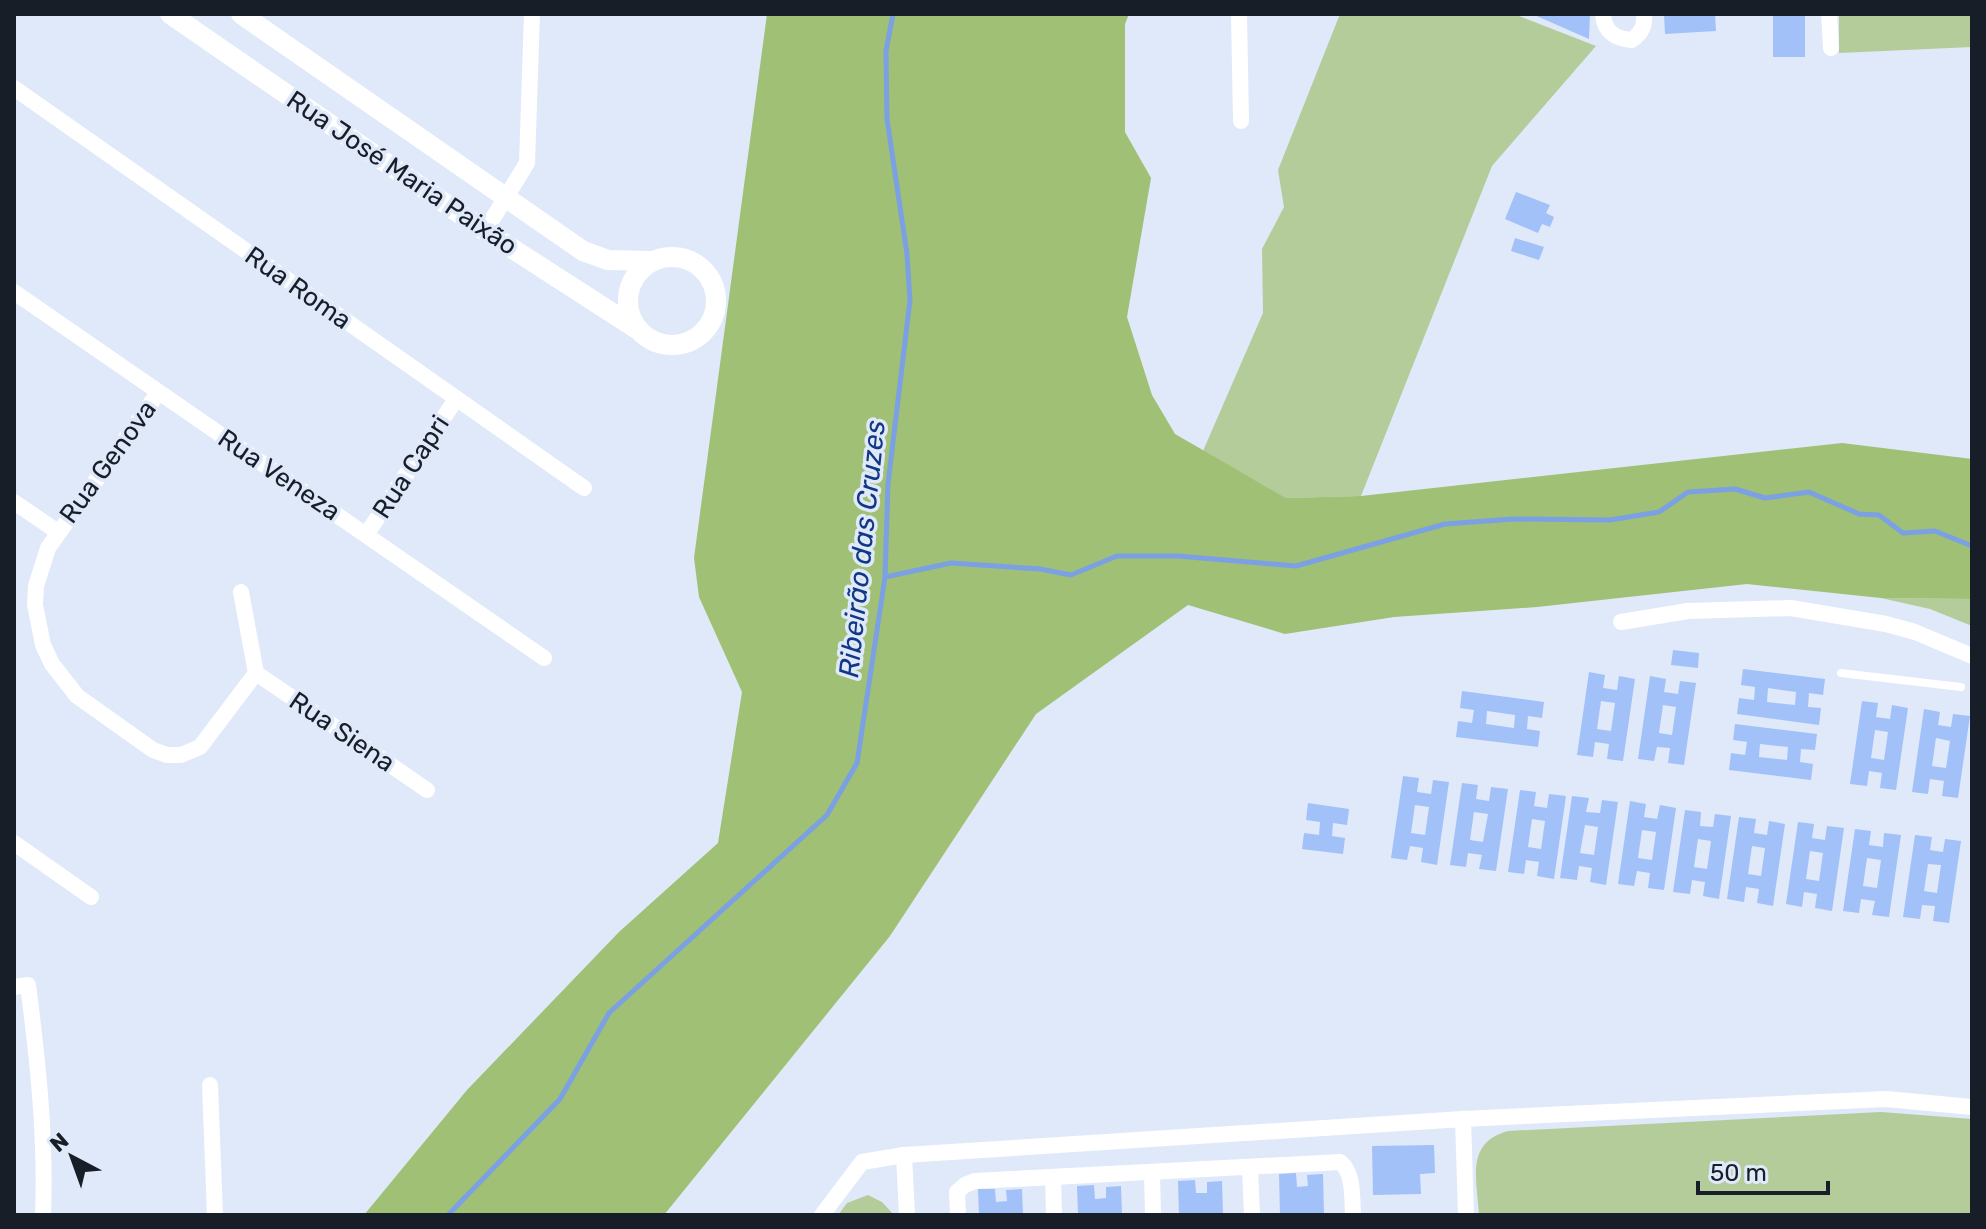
<svg xmlns="http://www.w3.org/2000/svg" width="1986" height="1229" font-family="Rubik,sans-serif">
	<style>
		.green { fill: #b4cc99 }
		.forest { fill: #9fc075 }
		.lines { fill: none; stroke-linecap: round; stroke-linejoin: round }
		.stream { stroke: #7ba0e3; stroke-width: 5 }
		.building { fill: #a2c1f8; fill-rule: evenodd }
		.service { stroke: #fff; stroke-width: 8 }
		.minor { stroke: #fff; stroke-width: 16 }
		.tertiary { stroke: #fff; stroke-width: 20 }
		.labels { text-anchor: middle; dominant-baseline: central; stroke-width: 7; stroke-linejoin: round; paint-order: stroke }
		.street-label { font-size: 26px; fill: #181e28; stroke: #dfe9fa }
		.water-label { font-size: 28px; font-style: italic; fill: #113885; stroke: #dfe9fa }
	</style>
	<rect width="100%" height="100%" fill="#dfe9fa"/>
	<path class="green" d="M1340 14H1514L1596 46 1492 166 1361 496 1286 498 1203 451 1263 313 1262 249 1284 207 1278 170Z
		M1839 14H1972V47L1839 53Z
		M1881 598 1972 599V626L1930 609Z
		M1881 1112 1972 1119V1215H1479C1477 1179 1465 1143 1508 1131Z
		M868 1195 882 1202 894 1215H838L847 1203Z"/>
	<path class="forest" d="M767 14H1129L1125 24V132L1151 178 1127 317 1152 395 1175 434 1286 498 1361 496 1842 443 1972 459V599L1881 598 1747 584 1537 607 1394 617 1285 634 1188 605 1036 714 890 936 664 1215H364L467 1090 619 932 718 843 742 692 699 597 694 558Z"/>
	<g class="lines">
		<path class="stream" d="M885 577 951 563 1040 569 1071 575 1117 556H1178L1296 566 1445 524 1513 519 1610 520 1659 512 1688 492 1735 489 1765 498 1809 492 1859 514 1879 515 1903 533 1935 531 1972 546
			M448 1215 560 1099 609 1013 827 815 857 763 885 577 888 484 910 300 907 254 887 119 886 51 893 14"/>
	</g>
	<path class="building" d="M1532 14H1590L1589 39Z
		M1664 14H1715L1716 31 1665 34Z
		M1773 14H1805V57H1773Z
		M1516 192 1550 205 1546 213 1554 217 1550 227 1542 224 1538 233 1505 219Z
		M1515 238 1544 247 1539 260 1511 251Z
		M1673 650 1699 653 1698 668 1671 665Z
		M1743 669 1825 679 1823 695 1809 693 1808 707 1821 708 1819 725 1737 714 1739 698 1754 700 1755 687 1741 685ZM1768 688 1796 692 1795 705 1767 702Z
		M1589 672 1605 675 1603 688 1617 690 1619 676 1635 679 1623 761 1607 759 1609 744 1595 742 1593 757 1577 755ZM1601 701 1615 703 1611 731 1597 729Z
		M1650 676 1666 679 1664 692 1678 694 1680 681 1696 683 1684 765 1668 763 1670 748 1657 747 1654 761 1638 759ZM1663 705 1676 707 1672 735 1659 733Z
		M1462 691 1544 702 1542 718 1528 716 1527 729 1540 731 1538 747 1456 737 1458 721 1472 723 1474 710 1460 708ZM1487 711 1515 715 1514 728 1486 724Z
		M1862 701 1878 703 1876 717 1890 719 1892 705 1908 708 1896 790 1880 788 1882 773 1869 771 1867 786 1850 784ZM1875 730 1888 732 1884 760 1871 758Z
		M1924 709 1940 712 1938 725 1951 727 1953 714 1970 716 1958 798 1942 796 1944 781 1930 779 1928 794 1912 792ZM1936 738 1950 741 1946 768 1932 766Z
		M1735 724 1817 734 1815 750 1801 749 1800 762 1813 764 1811 780 1729 770 1731 753 1745 755 1747 742 1733 740ZM1760 744 1788 747 1787 760 1759 757Z
		M1403 776 1419 778 1417 792 1431 794 1433 780 1449 782 1437 865 1421 862 1423 848 1410 846 1407 860 1391 858ZM1415 805 1429 807 1425 835 1411 833Z
		M1462 783 1478 785 1476 799 1489 801 1491 787 1508 789 1496 871 1479 869 1482 855 1468 853 1466 867 1450 865ZM1474 812 1488 814 1483 842 1470 840Z
		M1520 790 1536 792 1534 806 1547 808 1549 794 1566 796 1554 879 1537 876 1539 862 1526 860 1524 874 1508 872ZM1532 819 1545 821 1541 849 1528 847Z
		M1572 796 1589 798 1586 812 1600 813 1602 800 1618 802 1606 885 1590 882 1592 868 1579 866 1577 880 1560 878ZM1585 825 1598 827 1594 855 1580 853Z
		M1630 801 1646 804 1644 817 1657 819 1660 805 1676 808 1664 890 1648 888 1650 873 1637 871 1634 886 1618 884ZM1642 830 1656 832 1652 860 1638 858Z
		M1308 803 1349 809 1347 825 1333 823 1332 836 1345 838 1343 854 1302 849 1304 833 1319 835 1320 822 1306 820Z
		M1685 810 1701 812 1700 826 1713 827 1715 814 1731 816 1719 899 1703 896 1705 882 1692 880 1690 894 1673 892ZM1698 839 1711 841 1707 869 1694 867Z
		M1739 817 1756 819 1754 833 1767 835 1769 821 1785 824 1773 906 1757 903 1759 889 1746 887 1744 902 1727 899ZM1752 846 1765 848 1761 876 1748 874Z
		M1798 822 1814 824 1812 838 1825 840 1827 826 1844 828 1832 911 1815 908 1817 894 1804 892 1802 907 1786 904ZM1810 851 1823 853 1819 881 1806 879Z
		M1855 829 1871 831 1869 845 1883 847 1884 833 1901 835 1889 917 1872 915 1875 901 1861 899 1859 913 1843 911ZM1867 858 1881 860 1877 888 1863 886Z
		M1915 835 1932 837 1930 850 1943 852 1945 839 1961 841 1949 923 1933 921 1935 906 1922 905 1920 919 1903 917ZM1928 864 1941 865 1937 893 1924 891Z
		M1434 1145 1435 1173 1420 1174 1421 1194 1373 1195 1372 1146Z
		M1296 1173 1297 1187 1308 1186 1307 1175 1323 1174 1324 1215H1280L1279 1174Z
		M1195 1180 1196 1193H1207V1182L1222 1181 1223 1215H1179L1178 1181Z
		M1094 1185 1095 1199 1106 1198V1187L1121 1186 1122 1215H1078L1077 1186Z
		M978 1189H995L996 1202 1007 1201 1006 1190 1022 1189 1023 1215H979Z"/>
	<g class="lines">
		<path class="service" d="M1841 673 1961 687"/>
		<path class="minor" d="M1239 14 1241 121
			M1603 14C1604 32 1616 39 1632 40 1642 32 1645 26 1644 14
			M1829 14 1831 48
			M14 88 584 488
			M485 231 527 163 532 14
			M14 292 544 658
			M158 393 48 548 36 586 35 605 43 645 52 664 77 696 153 750 167 755H181L200 747 256 673 241 592
			M14 502 58 532
			M366 535 456 399
			M1621 622 1688 611 1791 608 1886 624 1915 632 1972 656
			M256 673 427 790
			M14 843 91 897
			M14 987 28 985C38 1062 46 1137 43 1215
			M210 1085 215 1215
			M1463 1119 1466 1215
			M904 1155 907 1215
			M1250 1168 1252 1215
			M1152 1173 1153 1215
			M1053 1177 1054 1215
			M822 1215 862 1162 904 1155 1463 1119 1886 1099 1972 1107
			M958 1215 957 1192 965 1185 975 1181 1340 1162C1354 1172 1352 1199 1353 1215"/>
		<path class="tertiary" d="M170 14 485 231 637 329
			M241 14 583 251 608 260 650 261
			M628 301a44 44 0 1 1 88 0a44 44 0 1 1-88 0Z"/>
	</g>
	<g class="labels">
		<g class="street-label">
			<text transform="translate(402 173) rotate(34)">Rua José Maria Paixão</text>
			<text transform="translate(298 288) rotate(35)">Rua Roma</text>
			<text transform="translate(108 462) rotate(-54)">Rua Genova</text>
			<text transform="translate(411 467) rotate(-57)">Rua Capri</text>
			<text transform="translate(279 475) rotate(34)">Rua Veneza</text>
			<text transform="translate(342 732) rotate(34)">Rua Siena</text>
		</g>
		<g class="water-label">
			<text transform="translate(862 549) rotate(-84)">Ribeirão das Cruzes</text>
		</g>
	</g>
	<rect width="1986" height="1229" fill="none" stroke="#181e28" stroke-width="32"/>
	<g transform="translate(72 1157) rotate(319)" stroke="#dfe9fa" stroke-width="6" paint-order="stroke">
	<path d="M0-6L14 30L0 20L-14 30Z" fill="#181e28"/>
	<text y="-12" font-size="22" font-weight="bold" text-anchor="middle" fill="#181e28">N</text>
	</g>
	<path d="M1698 1181v12h130v-12" fill="none" stroke="#181e28" stroke-width="4"/>
	<text x="1710" y="1181" font-size="24" fill="#181e28" stroke="#dfe9fa" stroke-width="6" paint-order="stroke">50 m</text>
</svg>
